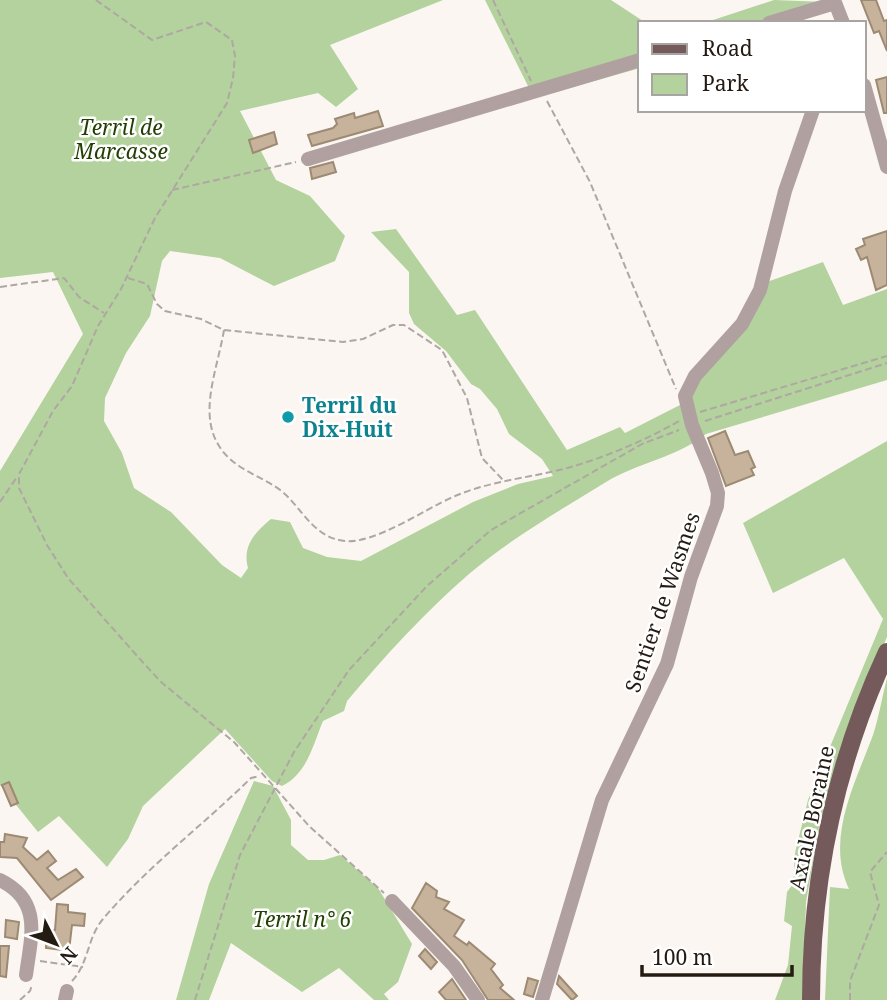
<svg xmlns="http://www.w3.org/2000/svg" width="887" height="1000" font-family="'Noto Serif',serif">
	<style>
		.green { fill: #b3d29d }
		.building { fill: #c7b39b; stroke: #9d8a73; stroke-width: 2 }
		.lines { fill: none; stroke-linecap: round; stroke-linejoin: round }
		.path { stroke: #aea7a2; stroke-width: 2; stroke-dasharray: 7 3.5; stroke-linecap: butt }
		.minor { stroke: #b0a1a0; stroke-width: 14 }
		.major { stroke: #745a5a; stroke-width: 18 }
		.culture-dot { fill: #0f9aa8; stroke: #fff; stroke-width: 2.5 }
		.labels { text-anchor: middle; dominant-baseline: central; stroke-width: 5; stroke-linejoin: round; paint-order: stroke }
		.park-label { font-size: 21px; font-style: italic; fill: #233f03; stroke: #fff }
		.culture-label { font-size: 21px; font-weight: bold; fill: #0d838f; stroke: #fff; text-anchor: start }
		.street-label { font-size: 21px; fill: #241b13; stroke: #fff }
	</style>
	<rect width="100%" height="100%" fill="#fbf6f2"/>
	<path class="green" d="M0 0H443L330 45 358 89 336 107 318 93 240 111 276 180 310 196 345 236 335 261 274 286 220 258 170 251 162 261 150 316 126 353 105 398 104 421 122 453 134 488 171 512 222 565 241 578 248 568C242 546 255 532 271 519L290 522 303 548 327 557 361 561 473 502 518 484 553 476 542 459 509 434 497 409 480 389 471 384 446 351 414 324 409 313V272L371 232 396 229 457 315 475 310 567 450 620 427 625 433 680 405 761 284 823 262 843 305 887 289V380L706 434C678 457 637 463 606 482 559 511 510 539 469 574 424 613 385 656 347 701L344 711 323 721C313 745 307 774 282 786L272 781 225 729 143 806 128 839 107 867 59 816 38 832 0 785V471L83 334 53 272 0 278Z
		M485 0H611L646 23H640V68L553 93 529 88Z
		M774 0 827 2 752 23H704Z
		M887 441V637L851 721 820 822 806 902 803 1000H775L788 965 792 926 784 921 787 892 793 884 795 853 808 800 883 619 844 558 773 593 743 523Z
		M887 678V1000H825L830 887 849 889C825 839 855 784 873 735 879 717 882 697 887 678Z
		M254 781 273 786 291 820V845L308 860H324L340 855 378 888 412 944 398 982 384 994 389 1000H374L339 968 302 992 231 943 209 1000H176L209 884Z"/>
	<path class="building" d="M861 0H876L884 21 887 20V51L879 31 874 33Z
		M887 77V113H884L876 80Z
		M378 111 383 126 312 146 308 135 333 128 337 124 335 119 354 113 355 118Z
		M274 132 277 144 253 153 249 140Z
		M333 162 336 172 312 179 310 168Z
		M887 231V285L876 290 867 257 861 260 856 249 865 245 863 239Z
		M725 431 735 455 748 451 755 467 751 469 754 475 726 486 708 438Z
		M9 782 18 803 11 806 2 785Z
		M5 834 27 838 23 847 37 860 48 851 56 861 47 868 58 880 76 869 83 877 51 900 17 858 0 857V842H4Z
		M426 883 437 891 436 897 449 902 444 909 464 920 454 936 467 945 469 942 495 964 491 969 503 985 500 988 514 1000H488L462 960 412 908Z
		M57 904 68 905V912L85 914 84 926 72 925 69 951 46 948 47 930H55Z
		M6 920 19 922 17 939 5 937Z
		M0 946H9L6 977 0 976Z
		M425 949 437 962 431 969 419 956Z
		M559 976 577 996 572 1000 557 984Z
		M528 978 538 981 533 997 524 994Z
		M452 979 466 1000H446L439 992Z"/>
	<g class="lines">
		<path class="path" d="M96 0 152 40 206 22 232 40 235 56 233 78 227 103 155 218 121 289 98 326 72 386 53 411 24 465 19 474V488L47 545 68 578 139 658 161 682 234 742 310 827 384 893
			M493 0 531 81
			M547 101 590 182 676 389
			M172 190 296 162
			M128 278 147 284 157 304 165 311 201 319 224 330 343 342 363 339 393 325H404L442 350 467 398 482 458 504 481
			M0 287 64 278 79 297 104 313
			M224 330C216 378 189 432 239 466 255 477 275 483 288 497 306 516 317 538 345 541 375 544 425 509 453 497 491 480 532 478 571 467 608 456 646 440 679 421
			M700 412 887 356
			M705 421 887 363
			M0 502 17 477
			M40 961 83 967
			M72 981C89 963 87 938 103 919 147 867 202 826 251 778L260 776
			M20 1000 30 991 32 985
			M195 1000 240 855 294 752 349 670 427 586 491 530 642 444 679 430
			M850 1000V981L879 905 870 872 887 852"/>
		<path class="minor" d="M834 0 843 23
			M769 23 835 3
			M864 85 887 167
			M308 159 640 60
			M0 880C43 901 31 937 26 975
			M392 901 454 966 478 1000
			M65 1000 67 991
			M542 1000 602 800 667 664 691 577 717 506 718 493 712 473 692 425 685 396 695 376 742 324 760 290 785 191 813 110"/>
		<path class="major" d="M811 1000C811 879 836 762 887 652"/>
	</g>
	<circle class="culture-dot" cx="288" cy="417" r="7"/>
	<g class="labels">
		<g class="park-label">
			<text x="121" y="127">Terril de<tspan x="121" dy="24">Marcasse</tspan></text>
			<text x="302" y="919">Terril n° 6</text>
		</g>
		<g class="culture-label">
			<text x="302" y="405">Terril du<tspan x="302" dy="24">Dix-Huit</tspan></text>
		</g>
		<g class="street-label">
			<text transform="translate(662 602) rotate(-71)">Sentier de Wasmes</text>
			<text transform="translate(811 818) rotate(-78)">Axiale Boraine</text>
		</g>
	</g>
	<rect x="638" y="21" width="228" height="91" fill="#ffffff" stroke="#a7a4a1" stroke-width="2"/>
	<rect x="652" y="44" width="35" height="10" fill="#745a5a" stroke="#a7a4a1" stroke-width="2"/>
	<text x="702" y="56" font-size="21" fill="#241b13">Road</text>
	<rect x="652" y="74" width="35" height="21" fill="#b3d29d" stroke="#a7a4a1" stroke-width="2"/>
	<text x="702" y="91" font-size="21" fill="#241b13">Park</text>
	<g transform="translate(56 944) rotate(132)" stroke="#ffffff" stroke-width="5" paint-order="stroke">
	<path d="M0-5L12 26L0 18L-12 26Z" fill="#241b13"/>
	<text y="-10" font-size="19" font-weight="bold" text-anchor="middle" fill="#241b13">N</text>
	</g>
	<path d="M642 965v10h150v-10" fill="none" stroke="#241b13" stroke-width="3.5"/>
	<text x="652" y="965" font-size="21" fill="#241b13" stroke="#ffffff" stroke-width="5" paint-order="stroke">100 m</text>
</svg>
